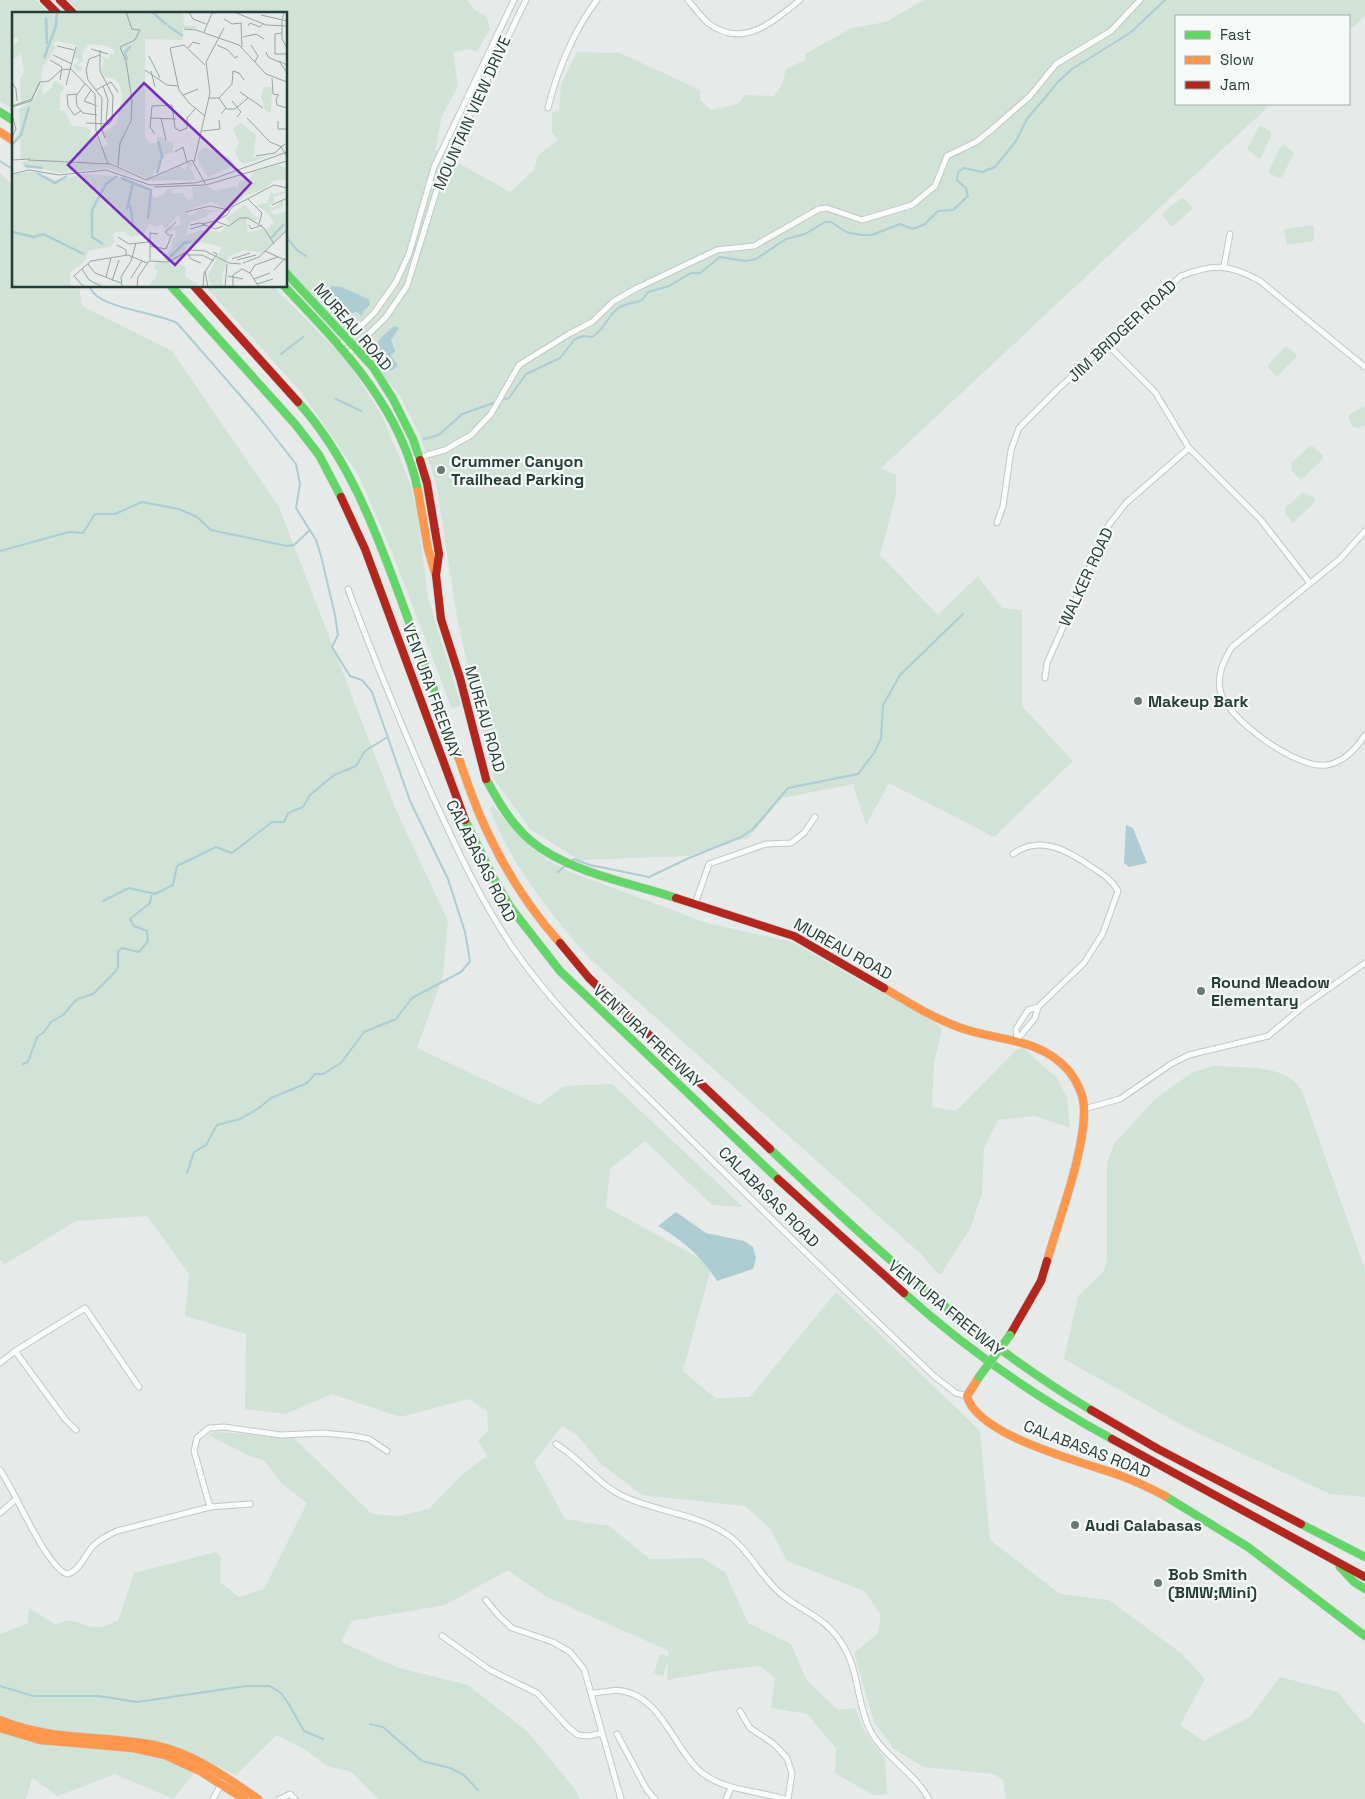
<svg xmlns="http://www.w3.org/2000/svg" width="1365" height="1799" font-family="'Space Grotesk',sans-serif">
	<style>
		.green { fill: #d1e2d7 }
		.water { fill: #adcdd3 }
		.lines { fill: none; stroke-linecap: round; stroke-linejoin: round }
		.stream { stroke: #adcdd3; stroke-width: 2 }
		.street-casing { stroke: #c3c8c6; stroke-width: 7 }
		.fast-casing { stroke: #c3c9c7; stroke-width: 9 }
		.slow-casing { stroke: #c3c9c7; stroke-width: 9 }
		.jam-casing { stroke: #c3c9c7; stroke-width: 9 }
		.street { stroke: #fbfcfc; stroke-width: 5 }
		.fast { stroke: #63d668; stroke-width: 8 }
		.slow { stroke: #ff974d; stroke-width: 8 }
		.jam { stroke: #b3261e; stroke-width: 8 }
		.fast-bridge-casing { stroke: #c3c9c7; stroke-width: 9; stroke-linecap: butt }
		.fast-bridge { stroke: #63d668; stroke-width: 8 }
		.poi-dot { fill: #697975; stroke: #f5f9f7; stroke-width: 2 }
		.labels { text-anchor: middle; dominant-baseline: central; stroke-width: 4.5; stroke-linejoin: round; paint-order: stroke }
		.street-label { font-size: 16px; fill: #263c37; stroke: #f5f9f7 }
		.poi-label { font-size: 16px; font-weight: bold; fill: #263c37; stroke: #f5f9f7; text-anchor: start }
		.inset-river { fill: none; stroke: #adcdd3; stroke-width: 2.5 }
		.inset-road { fill: none; stroke: #99a5a2; stroke-width: 1 }
		.view { fill: #7b2cbf; fill-opacity: 0.15; stroke: #7b2cbf; stroke-width: 2.5 }
		.inset-edge { fill: none; stroke: #263c37; stroke-width: 2.5 }
	</style>
	<rect width="100%" height="100%" fill="#e6ebe9"/>
	<path class="green" d="M0 0H36L50 14H14V110L0 101Z
		M68 0H467L475 10 487 17 490 29 477 51 469 49 453 52 458 86 442 116 435 150 510 192 534 170 538 155 558 140 552 133V112L559 111 561 85 577 52 620 53 700 90V100L711 110 738 104 745 95 774 96 782 85 786 69 805 60V54L852 28 886 22 924 0H1365V16L1349 31V16H1176V104H1271L881 468 896 475V495L880 555 938 615 978 576 1002 608 1022 610V706L1073 761 994 837 889 783 866 825 853 784 782 798 749 837 689 856 579 860 530 829 494 779 458 623 436 484 420 435 399 394 286 266V14H82Z
		M1261 126 1271 132V136L1261 158H1258L1247 149 1258 128Z
		M1284 145 1294 153 1282 177 1279 178 1269 173V170L1280 147Z
		M0 173 14 186V286H79L82 306 172 351 279 507 396 810 448 921 443 976 417 1048 539 1105 563 1086 612 1084 743 1207 712 1205 645 1141 610 1169 606 1207 712 1265 683 1371 715 1398 750 1397 836 1292 980 1431 990 1540 1060 1594 1109 1600 1182 1654 1205 1679 1180 1725 1203 1741 1250 1717 1280 1677 1338 1692 1365 1726V1799H1006L1003 1780 994 1774 924 1767 894 1749 874 1722 854 1653 878 1633 881 1615 864 1591 787 1561 770 1528 745 1506 642 1495 601 1464 577 1435 562 1426 534 1462 565 1519 609 1526 650 1559 702 1558 725 1572 748 1623 791 1644 807 1681 838 1710 855 1708 865 1732 885 1759 887 1794 873 1795 835 1773 836 1748 807 1714 771 1708 775 1678 760 1666 716 1671 667 1680 668 1660 663 1676 654 1673 660 1654 668 1656 669 1651 545 1596 508 1570 445 1605 352 1621 341 1642 399 1668 468 1685 528 1732 574 1788 580 1799H378L352 1772 327 1766 306 1750 277 1735 236 1775 205 1760 173 1799 115 1774 58 1796 32 1778 26 1799H0V1634L28 1623 29 1608 56 1625C71 1614 82 1628 98 1627 104 1627 112 1623 118 1621L134 1573 216 1552 221 1557 220 1582 239 1597 264 1589 307 1503 280 1482 265 1461 247 1455 208 1435 214 1432 293 1437 372 1514 399 1516 429 1509 463 1474 487 1456 478 1440 488 1431 487 1411 469 1399 400 1417 332 1394 286 1414 245 1409 246 1334 185 1316 189 1274 147 1216 76 1221 5 1264 0 1259Z
		M1181 198 1185 199 1192 207V209L1175 225 1171 226 1162 214Z
		M1311 225 1314 226V241L1287 245 1284 231 1285 229Z
		M205 286H273L349 363 382 416 410 483 417 512 428 598 461 705 452 709 392 552 358 474 301 392Z
		M1286 346 1296 354V357L1277 377 1267 366Z
		M1365 406V425L1359 428 1353 427 1348 418 1350 414Z
		M1311 445 1323 455V459L1301 480 1291 470V463Z
		M1303 492 1315 498V502L1293 523 1285 513V508Z
		M493 806 525 842 546 859 573 873 707 923 792 942 940 1026 942 1030 934 1063 932 1107 956 1111 1016 1050 1023 1048 1057 1078 1067 1097 1070 1128 1035 1116 998 1120 984 1148 982 1193 970 1229 941 1274 937 1273 920 1253 590 959C552 916 510 864 490 809Z
		M1213 1066C1242 1068 1286 1063 1302 1091L1365 1270V1497L1330 1494 1191 1430 1064 1359 1078 1296 1104 1271 1107 1259V1163L1114 1144 1154 1100 1191 1073Z"/>
	<path class="water" d="M331 286 341 287 369 299 370 305 363 311 362 316 356 312 347 315 340 313 337 302 328 291Z
		M395 326 399 328 391 340 395 351 391 356 398 366 391 371C386 366 377 358 375 353 371 346 389 329 395 326Z
		M1126 825 1133 828 1147 863 1129 867 1124 863Z
		M676 1212 706 1233 744 1241 753 1247 756 1258 753 1269 717 1281C700 1255 685 1242 658 1226Z"/>
	<g class="lines">
		<path class="stream" d="M0 161 14 170
			M286 237 298 251 306 256
			M90 286C94 308 156 312 177 323L259 417 296 464 300 484 296 508 316 540 321 556 335 615 338 635 332 647 350 676 362 680 372 692 410 801 448 879 465 932 470 961 461 972 412 998 396 1019 364 1032 341 1063 323 1074H315L307 1083 271 1098 259 1108 240 1119 217 1125 206 1145 194 1152 187 1173
			M281 354 303 337
			M336 399 361 411
			M501 400 509 398 526 374 560 358 575 339 583 336 592 337C603 331 607 318 616 310 623 303 633 304 642 300L648 292 669 286 691 273H700L720 257 745 261 756 259 786 239 805 234 825 222H831L846 232 861 235H872L900 224 913 229 925 224 938 211 953 210 968 196 966 188 957 180 958 172 964 168 982 172 995 167 1016 141 1027 119 1058 82 1072 69 1130 33 1165 0
			M424 439 439 435 462 414 496 402
			M0 551 69 532 83 533 95 514H115L142 502 179 509 197 517 211 530 287 546 294 545 310 530
			M572 861 574 859 590 865 649 877 689 858 741 837 753 829 788 788 858 774 874 753 881 739 883 705 900 675 963 614
			M558 872 566 865
			M103 901 129 888 155 894 173 885 177 866 216 847 232 853 272 822H284L288 813 303 807 310 795 334 775 356 766 365 751 386 738
			M23 1064 28 1062 37 1037 43 1033 51 1022 63 1015 77 999 93 994 115 972 118 967V951L122 948 139 952 148 941 147 931 134 926 130 919 150 903 152 893
			M0 1686 33 1696H99L137 1702 246 1686H270L281 1693 288 1703 304 1731 323 1739
			M370 1724 383 1727 422 1761 450 1768 464 1775 478 1790"/>
		<g class="street-casing">
			<path id="street" d="M688 0C694 7 701 17 708 23 744 50 773 21 800 0
				M548 108C557 71 574 30 597 0
				M1224 266 1230 234
				M1108 345 1155 392 1189 448 1260 519 1310 583
				M340 346 374 313 396 282 409 254 434 167 514 0
				M348 354 386 317 407 286 442 173 526 0
				M410 460 445 450 471 435 491 414 519 365 569 334 592 322 614 301 637 288 717 250 754 246 819 209 827 208 862 220 912 205 935 186 947 156 976 142 990 131 1030 96 1056 64 1111 31 1140 0
				M997 523 1003 506 1011 450 1019 428 1058 389 1181 276C1214 263 1229 264 1260 281L1365 367
				M1365 531 1340 559 1232 647C1224 660 1217 674 1220 690 1226 719 1298 770 1327 765 1344 762 1356 749 1365 735
				M348 589C373 656 400 722 429 788 454 843 479 898 513 948 559 1015 622 1071 679 1128 764 1212 848 1294 934 1376L956 1393 967 1396
				M1045 678 1047 663 1108 526 1126 503 1189 448
				M1013 854C1040 834 1069 851 1093 868 1104 875 1112 880 1118 891L1103 933 1084 963 1038 1007 1028 1010 1016 1029 1017 1040
				M695 904 709 864 766 844 791 843 804 833 815 817
				M1017 1040 1035 1018 1038 1007
				M1084 1109 1120 1099 1171 1064 1189 1055 1268 1036 1305 1005 1365 963
				M15 1351 65 1419 76 1430
				M0 1363 15 1351 85 1308 139 1387
				M556 1444C581 1459 598 1485 625 1497 658 1512 698 1514 728 1535 749 1550 761 1577 781 1594 804 1613 827 1617 844 1647 859 1672 857 1704 870 1730 884 1757 914 1772 929 1799
				M0 1470C15 1491 46 1567 67 1574 80 1571 84 1556 93 1546 100 1539 108 1535 117 1531L210 1507 250 1504
				M210 1507 194 1451 197 1438 209 1428 224 1427 281 1435 323 1433 354 1436 369 1439 387 1451
				M0 1513 16 1499
				M486 1600 499 1616 512 1628 553 1642 570 1652 584 1669 621 1799
				M442 1636 490 1670 537 1693 568 1727 578 1735 589 1736 602 1733
				M592 1693C601 1693 614 1689 623 1691 663 1699 673 1748 701 1772 724 1791 756 1790 784 1799
				M740 1711 750 1728 774 1744 787 1758 792 1773 788 1799
				M617 1734 647 1790 655 1799
				M213 1799 223 1781
				M280 1799 290 1794 295 1799
				M726 1799 731 1788"/>
		</g>
		<g class="fast-casing">
			<path id="fast" d="M0 112 14 121
				M286 273 373 367 393 399 413 439 420 460
				M171 286 295 424 319 455 341 497
				M284 286C340 345 402 408 418 491
				M298 402C348 457 375 529 400 597 415 639 431 681 446 723
				M486 779C498 801 511 824 531 841 568 872 631 883 676 898
				M465 820 494 879 511 908 560 971 778 1179
				M770 1149C871 1245 971 1338 1091 1410
				M904 1293C967 1350 1037 1398 1112 1439
				M1165 1496 1248 1547 1365 1636
				M1301 1524 1365 1557
				M1340 1567 1354 1582 1365 1589"/>
		</g>
		<g class="slow-casing">
			<path id="slow" d="M0 132 14 141
				M418 491 428 549 435 573
				M446 723C460 758 470 797 487 831 506 872 530 909 560 943
				M884 988C909 1003 933 1018 961 1028 1001 1042 1039 1037 1069 1071 1077 1081 1084 1096 1084 1109 1085 1151 1059 1219 1047 1261
				M979 1377 967 1396C977 1436 1083 1462 1119 1475 1135 1481 1150 1488 1165 1496
				M0 1720C50 1741 101 1735 154 1745 193 1753 226 1777 258 1799
				M0 1728 40 1740 133 1748 165 1755 200 1771 244 1799"/>
		</g>
		<g class="jam-casing">
			<path id="jam" d="M44 0 58 14
				M60 0 74 14
				M194 286 298 402
				M420 460 427 483 439 554 436 575 441 619 460 678 486 779
				M341 497 365 549 465 820
				M676 898 794 936 884 988
				M560 943 589 978 770 1149
				M778 1179 904 1293
				M1010 1335 1041 1281 1047 1261
				M1091 1410 1158 1449 1301 1524
				M1112 1439 1365 1577"/>
		</g>
		<use href="#street" class="street"/>
		<use href="#fast" class="fast"/>
		<use href="#slow" class="slow"/>
		<use href="#jam" class="jam"/>
		<g class="fast-bridge-casing">
			<path id="fast-bridge" d="M979 1377 1010 1335"/>
		</g>
		<use href="#fast-bridge" class="fast-bridge"/>
	</g>
	<g class="poi-dot">
		<circle cx="441" cy="470" r="5"/>
		<circle cx="1138" cy="701" r="5"/>
		<circle cx="1201" cy="991" r="5"/>
		<circle cx="1075" cy="1525" r="5"/>
		<circle cx="1158" cy="1583" r="5"/>
	</g>
	<g class="labels">
		<g class="street-label">
			<text transform="translate(472 113) rotate(-66)">MOUNTAIN VIEW DRIVE</text>
			<text transform="translate(353 327) rotate(49)">MUREAU ROAD</text>
			<text transform="translate(1122 331) rotate(-43)">JIM BRIDGER ROAD</text>
			<text transform="translate(1086 577) rotate(-65)">WALKER ROAD</text>
			<text transform="translate(432 691) rotate(70)">VENTURA FREEWAY</text>
			<text transform="translate(485 719) rotate(74)">MUREAU ROAD</text>
			<text transform="translate(481 861) rotate(63)">CALABASAS ROAD</text>
			<text transform="translate(843 949) rotate(29)">MUREAU ROAD</text>
			<text transform="translate(648 1036) rotate(43)">VENTURA FREEWAY</text>
			<text transform="translate(769 1197) rotate(45)">CALABASAS ROAD</text>
			<text transform="translate(946 1308) rotate(39)">VENTURA FREEWAY</text>
			<text transform="translate(1087 1449) rotate(21)">CALABASAS ROAD</text>
		</g>
		<g class="poi-label">
			<text x="451" y="461">Crummer Canyon<tspan x="451" dy="18">Trailhead Parking</tspan></text>
			<text x="1148" y="701">Makeup Bark</text>
			<text x="1211" y="982">Round Meadow<tspan x="1211" dy="18">Elementary</tspan></text>
			<text x="1085" y="1525">Audi Calabasas</text>
			<text x="1168" y="1574">Bob Smith<tspan x="1168" dy="18">(BMW;Mini)</tspan></text>
		</g>
	</g>
	<g transform="translate(12 12)">
		<rect width="275" height="275" fill="#e6ebe9"/>
		<path d="M0 0H171L172 13 184 14V17L171 16V28L133 27V126L138 131H145V126L149 125 161 131V140L152 143 153 147 150 146 139 166 135 167 101 151 9 148 8 125 0 133 8 118 7 97 23 86 29 72 37 71 30 73 31 83 40 75 42 68 49 72 53 76 48 81V99L52 98 60 114 74 115 79 119 77 123 85 125 89 135 96 133 91 121 104 112 110 85 107 71 100 66H93L89 59 92 49 89 43 96 48 98 42 103 43 102 38 94 34 77 32 70 41 71 49 65 53 70 55V59H66L61 54 68 48 62 45 64 33 44 29 41 31 44 36 31 54 29 69 21 85 9 93 8 67 12 60 9 42 0 48 1 33 7 29 6 25 0 26ZM252 75H259L260 79 259 101 253 98 249 84ZM229 111 244 123 241 145H254L232 152 227 148 223 139 227 131 221 116ZM193 135 218 146 223 153 196 165 186 150V141ZM18 148 97 152 123 165 96 156 49 161 16 154 0 160 12 155 9 150ZM175 150 183 152 178 155 184 168 133 169 169 154 174 159ZM267 153 275 157V167L261 169 253 177 232 184 226 191 213 196 199 190 172 199 178 204 190 197 212 200H198L193 206 178 210 173 224 189 218 210 220 212 215 219 213 214 206 233 192 242 204 247 205 243 210 234 206 236 221 252 216 254 219 262 210 253 198 244 194 251 191 247 189 254 192 259 180 262 182 273 179V175L275 177 273 181 263 185 262 183V191L256 194 261 196 271 188V195L258 199 262 203 275 199V217L250 241 232 238 216 245 210 264 211 275H199L196 264 210 235 189 230 175 233 173 243 164 250 174 255 173 265 186 272 184 275H136L144 265 145 259 142 256 145 249 157 251 151 246 159 237 161 226 165 225 163 218 153 220 158 215 169 213 167 202 154 217 149 212 145 215 137 212 132 223 119 225 112 219 101 221 102 230 98 235 77 238 72 250 58 260V275H0V164L6 161 22 160 44 168 72 162 102 164 136 177 142 186 152 182 155 177 169 176 160 178V181H171L176 188 181 186 180 175 196 174 203 179 223 174 225 178 227 170 237 167 241 160Z" fill="#d1e2d7"/>
		<path class="inset-river" d="M140 0 155 13M34 6 35 32M156 14 171 24M32 46 44 14 45 0M115 48 113 40 119 34M0 133 9 123 17 95M13 154 31 156M25 161 43 171 55 164M145 161 150 144 146 129M109 166 139 178 136 207M118 193 121 211M115 197 121 171M0 220 22 225 31 222 72 242M259 226 272 212M91 232 80 225V198L94 172 105 164M155 248 172 231 178 230"/>
		<path class="inset-road" d="M177 0 181 7 194 12M222 0 254 13 275 14M275 1 272 0 270 8V27L275 36M249 3 275 9M212 7 220 12 229 11 230 35M236 14 238 11 248 15 251 12M172 17 184 18 227 33 254 62 275 70M192 20 200 1 217 0M270 21 263 22V42H275M231 25 244 22 252 27M205 33 216 38 223 46 226 44M239 33 246 44 243 50M45 34 62 38M176 36 181 30 188 32M79 37 96 42M254 40 256 45 267 50M41 43 60 52M88 43 77 47 74 58 76 68 90 86 89 115 93 126M137 44 148 66M38 48 50 55 48 68M275 53 267 49 275 61M133 58 155 73 166 74M139 59 143 75M260 66 261 82 267 83 264 87 265 93 275 96M0 70 4 77 5 89M28 70 37 69 49 58 59 57 83 82 84 119 96 152M73 72 64 84 65 94 71 101 85 103M54 73 64 35M91 74 96 88 94 111M79 78 72 89 85 94M84 78 99 70 106 80M228 80 251 96M65 82 55 83 56 94 62 103 69 99M171 83 186 77M197 86H207L220 72 221 59 227 61 232 68M207 86 214 96 209 102M220 89 229 100 225 105M0 94 20 87 28 70 19 89 0 95M214 97H223L236 86M0 102 4 117 0 125M193 104 177 91 167 78 158 36 172 33 193 53M138 106 164 107M149 106 154 128M235 106 258 130 270 135M266 109V117H275M74 111 97 112 100 108 101 84 88 59V38M190 119 208 117 207 108M143 122 138 115 140 94 160 93 163 116 168 119 175 116V106L183 97M273 132 269 135 275 145M163 140 171 135 175 150M244 144 263 141 269 135M0 148 18 147M16 148 99 152 134 168 180 148 194 173 275 149M182 150 198 81 194 50 212 16M106 154 108 131 119 109 120 88 114 49 108 35 123 28 128 18 120 17 114 0M0 162 17 158 47 163 94 158 138 173 182 171 204 166 275 140M142 175 193 173M236 187 250 201 247 212M260 193 275 186M173 200 198 194 217 198M203 209 217 214 228 206H236L252 216 262 232M190 212 203 209 215 203 220 195 262 173 275 176M178 213 188 211 203 217 211 214M237 213 239 217 250 213M178 217 193 213M158 224 153 220 164 210M106 225 117 232 137 230M105 233 114 238V244M138 234 154 237 160 222M253 239 275 249M175 241 179 247 189 251M176 243H190L202 249M220 247 238 241M138 248V221L146 222M225 248 244 243M231 251 247 245 275 218M76 252 83 261 109 271M70 257 77 268 91 275M262 258 273 246M193 259 196 275M238 261 243 253 266 245M216 264 231 267M94 265 99 246M119 266 130 249M242 267 258 261M100 269 107 248M245 272 261 267M72 275 62 264 79 249 116 243 135 251M110 275 109 265 119 249 124 231M125 275 126 265 137 249 156 250 178 238 193 239 217 251 229 252M191 275 192 261 205 242 201 240M213 275 215 252M221 275V263L230 257 238 261 247 275"/>
		<path class="view" d="M132 71 239 171 163 253 56 153Z"/>
		<rect width="275" height="275" class="inset-edge"/>
	</g>
	<rect x="1175" y="15" width="175" height="90" fill="#f5f9f7" stroke="#a2adaa"/>
	<rect x="1185" y="31" width="25" height="8" fill="#63d668" stroke="#a2adaa"/>
	<text x="1220" y="40" font-size="15" fill="#263c37">Fast</text>
	<rect x="1185" y="56" width="25" height="8" fill="#ff974d" stroke="#a2adaa"/>
	<text x="1220" y="65" font-size="15" fill="#263c37">Slow</text>
	<rect x="1185" y="81" width="25" height="8" fill="#b3261e" stroke="#a2adaa"/>
	<text x="1220" y="90" font-size="15" fill="#263c37">Jam</text>
</svg>
